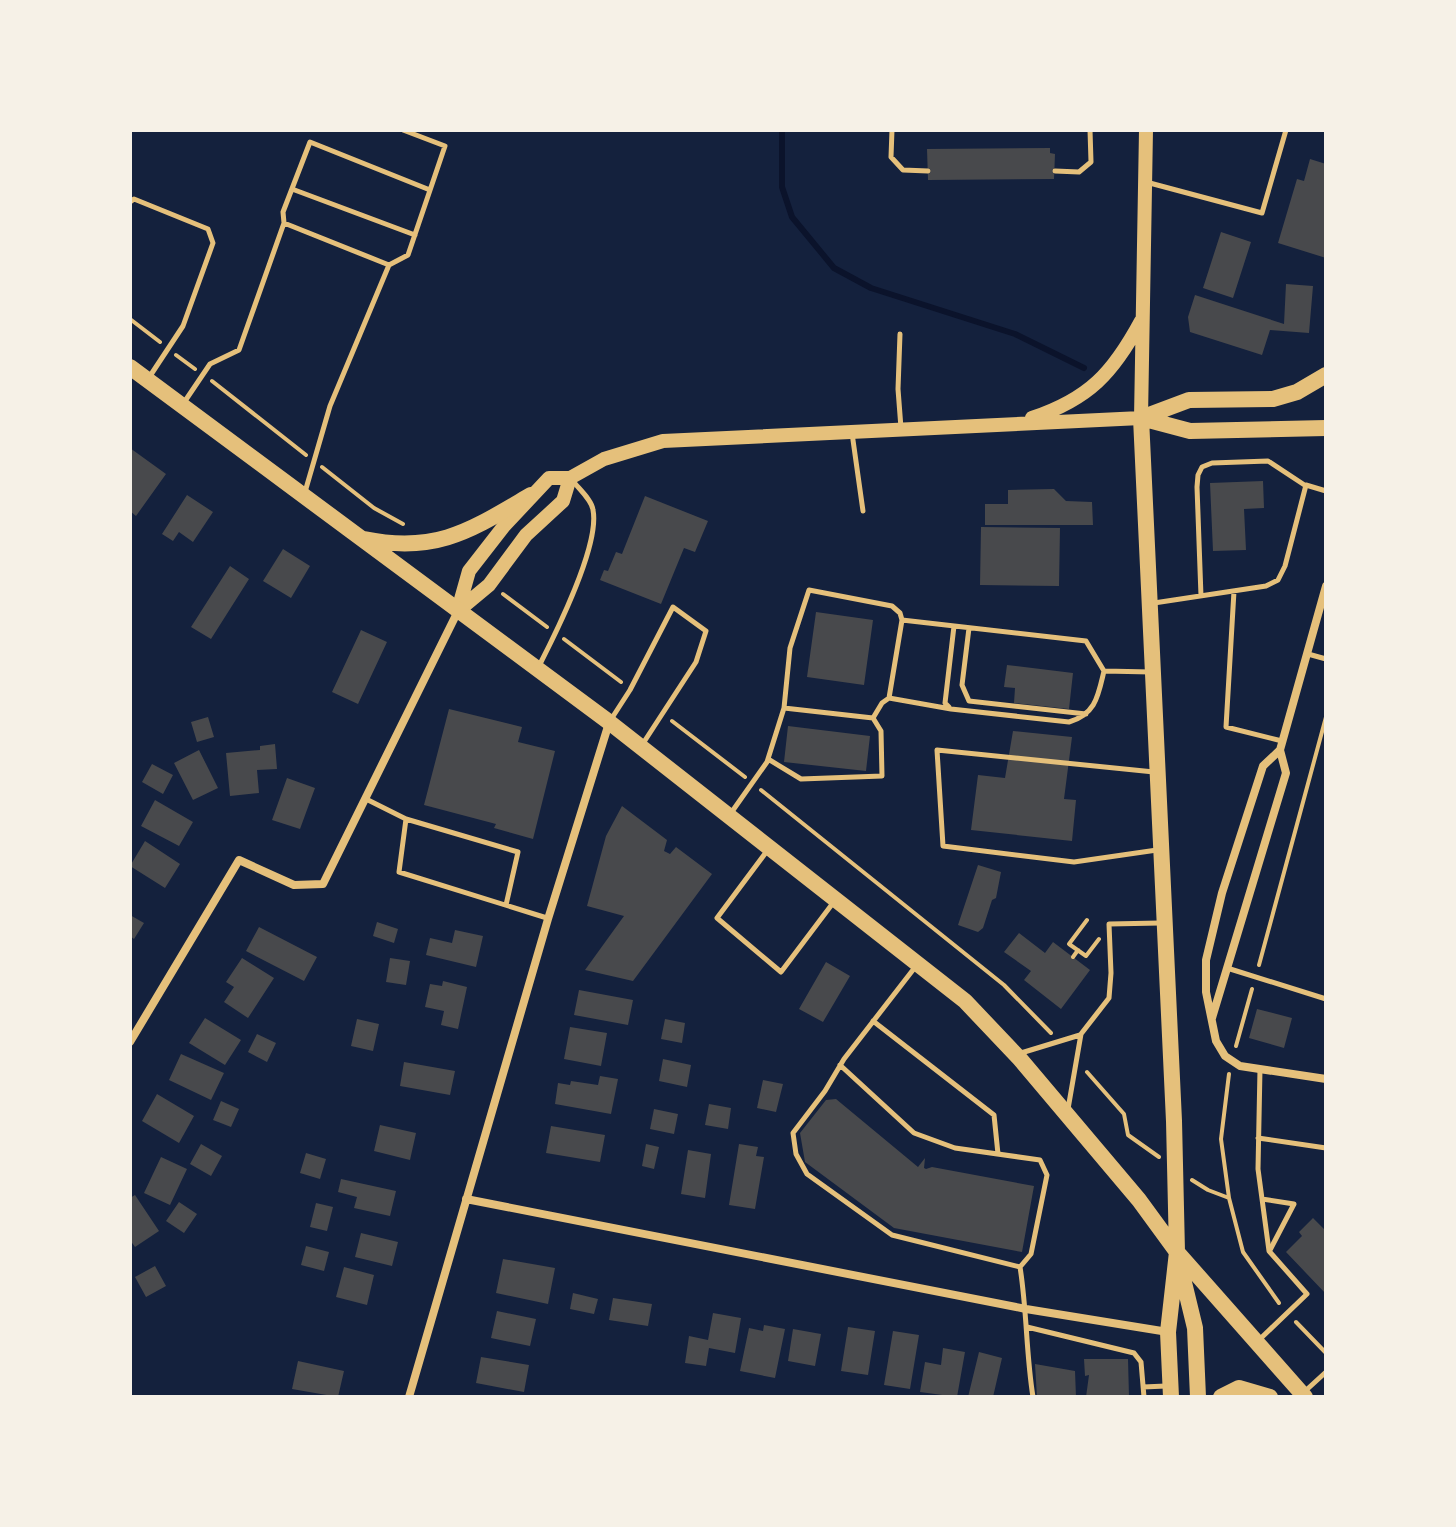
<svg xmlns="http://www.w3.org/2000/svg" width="1456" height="1527" font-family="'DM Sans',sans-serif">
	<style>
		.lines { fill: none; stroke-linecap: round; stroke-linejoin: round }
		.stream { stroke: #0b132b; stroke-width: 6 }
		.building { fill: #48494c }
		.path { stroke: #e5c07b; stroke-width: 4 }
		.service { stroke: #e5c07b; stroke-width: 5 }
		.minor { stroke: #e5c07b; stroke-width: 8 }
		.secondary { stroke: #e5c07b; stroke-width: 14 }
		.primary { stroke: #e5c07b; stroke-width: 16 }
	</style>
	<rect width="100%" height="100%" fill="#14213d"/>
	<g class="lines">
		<path class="stream" d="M782 130V187L792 217 834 268 871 288 1015 334 1084 368"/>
	</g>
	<path class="building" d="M1050 148V153L1055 154 1054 179 928 180 927 149Z
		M1310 159 1326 164V258L1278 243 1297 179 1304 181Z
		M1221 232 1251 242 1233 298 1203 288Z
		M1286 284 1313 286 1309 333 1270 330 1262 355 1190 332 1188 317 1195 295 1284 324Z
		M130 448 166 474 136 516 130 511Z
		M1263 481 1264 508 1244 509 1246 550 1213 551 1210 483Z
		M1054 489 1066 501 1092 502 1093 525H985V504H1008V490Z
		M187 495 213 512 193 542 179 532 173 541 162 534Z
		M645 496 708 521 695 552 684 548 661 604 600 580 604 570 608 571 616 552 622 554Z
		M981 527 1060 528 1059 586 980 585Z
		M283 549 310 566 291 598 263 581Z
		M230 566 249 579 211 639 191 627Z
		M816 612 873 620 864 685 807 677Z
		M361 630 387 642 358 704 332 692Z
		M1007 665 1073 673 1069 709 1014 703 1015 688 1004 687Z
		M449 709 522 727 518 742 555 751 533 839 494 828 496 824 424 805Z
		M208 717 214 737 197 742 191 722Z
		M788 726 870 736 866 771 784 762Z
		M1013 731 1072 737 1064 799 1076 800 1072 841 971 830 978 775 1005 778Z
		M275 744 277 769 257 770 259 793 230 796 226 753 260 750V746Z
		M199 750 218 788 193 800 174 763Z
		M152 764 173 775 163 794 142 782Z
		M287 778 315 788 300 829 272 820Z
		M155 800 193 822 179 846 141 826Z
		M622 806 667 840 664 851 670 854 676 847 712 874 633 981 585 970 624 916 587 906 606 836Z
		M145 841 180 864 165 888 130 866Z
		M978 865 1001 872 996 898 992 900 983 928 978 932 958 925Z
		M130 915 144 923 134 939 130 936Z
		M377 922 398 929 394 943 373 936Z
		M259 927 317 957 304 981 246 951Z
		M455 930 483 936 476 967 426 955 430 938 452 943Z
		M1019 933 1045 953 1053 942 1090 970 1061 1009 1024 980 1031 971 1004 952Z
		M242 958 274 978 248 1018 224 1002 234 987 226 982Z
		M390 958 410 961 406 985 386 982Z
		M826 962 850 976 823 1022 799 1009Z
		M443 981 467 987 458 1029 441 1025 444 1011 425 1007 430 984 442 986Z
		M579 990 633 1000 628 1025 574 1015Z
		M1257 1009 1292 1018 1284 1048 1249 1038Z
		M205 1018 241 1040 225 1065 189 1043Z
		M357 1019 379 1024 373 1051 351 1046Z
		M665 1019 685 1023 682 1043 661 1039Z
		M570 1027 607 1033 601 1066 564 1059Z
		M257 1034 276 1043 267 1062 248 1052Z
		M181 1054 224 1073 211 1100 169 1080Z
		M663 1059 691 1065 687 1087 659 1081Z
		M404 1062 455 1071 450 1095 400 1086Z
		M600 1076 618 1079 611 1114 555 1104 558 1083 570 1085 571 1081 598 1085Z
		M763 1080 783 1084 776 1112 757 1108Z
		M157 1094 194 1116 179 1143 142 1121Z
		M836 1099 918 1167 925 1158 924 1168 926 1169 932 1167 1034 1186 1022 1252 894 1228 805 1162 800 1133 826 1100Z
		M221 1101 239 1109 231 1127 213 1120Z
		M709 1104 731 1108 728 1129 705 1125Z
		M654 1109 678 1114 674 1134 650 1129Z
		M380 1125 416 1133 410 1160 374 1151Z
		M551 1126 605 1135 600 1162 546 1153Z
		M201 1144 222 1156 211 1176 190 1164Z
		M646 1144 659 1147 654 1169 642 1166Z
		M739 1144 758 1147 756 1156 764 1157 755 1209 729 1205Z
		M688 1150 711 1154 705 1198 681 1194Z
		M306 1153 326 1159 320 1179 300 1173Z
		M161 1157 187 1169 170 1205 144 1193Z
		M341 1179 396 1191 390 1216 354 1208 357 1197 338 1192Z
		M135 1195 159 1231 135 1247 130 1240V1198Z
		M179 1202 197 1214 184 1233 166 1221Z
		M316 1203 333 1207 327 1231 310 1227Z
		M1313 1218 1326 1231V1294L1286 1252 1302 1236 1299 1232Z
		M361 1233 398 1242 392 1266 355 1257Z
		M306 1246 329 1252 324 1271 301 1265Z
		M503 1259 555 1268 548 1304 496 1293Z
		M155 1266 166 1286 146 1297 135 1277Z
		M344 1267 374 1275 367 1305 336 1297Z
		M573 1293 598 1299 594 1314 570 1309Z
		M613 1298 652 1304 648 1326 609 1320Z
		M497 1311 536 1319 530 1346 491 1338Z
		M713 1313 741 1318 735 1353 709 1348 706 1366 685 1363 689 1336 708 1340Z
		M764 1325 785 1329 775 1378 740 1371 749 1328 763 1331Z
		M848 1327 875 1331 868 1375 841 1371Z
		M793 1329 821 1334 815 1366 788 1361Z
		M893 1331 919 1335 910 1389 884 1385Z
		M943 1348 965 1352 957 1397 920 1392 925 1362 941 1365Z
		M979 1352 1002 1358 993 1397H968Z
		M481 1357 529 1365 524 1392 476 1383Z
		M1084 1359H1128L1129 1397H1086L1089 1375 1085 1376Z
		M298 1361 344 1371 338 1397 292 1389Z
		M1035 1364 1075 1371 1076 1397H1037Z"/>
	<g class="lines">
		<path class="path" d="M130 319 160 342
			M176 355 195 369
			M212 381 306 455
			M322 467 374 508 403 524
			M503 594 547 627
			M564 639 621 682
			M672 721 745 777
			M761 790 1004 985 1051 1033
			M1087 920 1069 944 1086 956 1099 939
			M1073 957 1078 950
			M1259 965 1326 717
			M1236 1046 1252 989
			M1087 1072 1124 1114 1128 1135 1159 1157
			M1192 1180 1208 1190 1229 1198 1243 1252 1279 1303
			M1229 1198 1221 1139 1229 1074
			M1296 1322 1326 1353"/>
		<path class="service" d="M892 130 891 157 903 170 928 171
			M1055 171 1079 172 1091 162 1090 130
			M1146 182 1262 213 1286 130
			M292 189 415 235
			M130 202 134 199 208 229 213 243 183 326 150 376
			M284 223 389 265 330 406 305 492
			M389 265 408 255 445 146 403 130
			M900 334 898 389 901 428
			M183 404 210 364 239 350 284 223 283 212 310 142 430 190
			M852 433 863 511
			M809 590 892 606 900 613 902 620 889 698 882 703 873 718 784 708 790 648Z
			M1234 591 1226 727 1282 741
			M1201 596 1197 487 1198 475 1202 467 1212 463 1268 461 1306 486
			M1154 603 1266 586 1278 580 1285 566 1306 485 1326 491
			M969 628 962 685 969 701 1086 714
			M1308 654 1326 659
			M538 668C555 635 600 545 593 510 592 500 579 489 572 480
			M1104 671 1151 672
			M889 698 951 709 1069 722C1096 714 1098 696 1104 671L1086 641 902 620
			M949 707 945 703 954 626
			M610 721 630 690 673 607 706 631 696 662 642 745
			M768 759 801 779 882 776 881 731 873 718
			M1154 772 937 750 943 846 1074 862 1157 850
			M366 799 406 819 399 872 547 918
			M731 813 767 762 784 708
			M406 819 518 852 506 905
			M767 851 717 918 781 972 833 903
			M916 966 844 1059 825 1091 793 1133 796 1154 807 1174 892 1235 1020 1267C1027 1310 1026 1354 1033 1397
			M1227 968 1326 999
			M873 1021 994 1115 998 1154
			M1021 1053 1080 1035
			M840 1065 914 1133 955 1148 1040 1160 1047 1175 1031 1254 1020 1267
			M1260 1069 1258 1169 1269 1251 1307 1294 1260 1339
			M1068 1109 1081 1034 1109 998 1111 973 1109 924 1160 923
			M1258 1138 1326 1148
			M1262 1199 1294 1204 1270 1250
			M1027 1327 1134 1353 1141 1362 1144 1397
			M1143 1387 1166 1386
			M1303 1393 1326 1372"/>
		<path class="minor" d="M1326 586 1280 750 1263 766 1222 893 1206 960V992L1216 1041 1225 1056 1240 1066 1326 1079
			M1212 1018 1286 773 1280 750
			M130 1042 239 860 294 885 323 884 458 611
			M466 1199 1026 1309 1168 1332
			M409 1397 548 919 609 723"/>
		<path class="secondary" d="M1032 418C1089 399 1113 373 1141 321
			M458 610 469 571 504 526 549 478H570L604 459 663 441 1141 418 1146 130
			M459 610 489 585 526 535 563 501 570 478"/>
		<path class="primary" d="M130 367 609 722 965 1001 1020 1059 1139 1200 1177 1252 1305 1397
			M1141 418 1174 1121 1177 1252 1168 1332 1171 1397
			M1141 418 1189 400 1273 399 1297 392 1326 375
			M1141 418 1190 431 1326 428
			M364 539C437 554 471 530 531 495
			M1180 1266 1195 1328 1198 1397
			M1221 1397 1239 1388 1270 1397"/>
	</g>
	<rect width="1456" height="1527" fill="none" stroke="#f6f1e7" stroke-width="264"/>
</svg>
